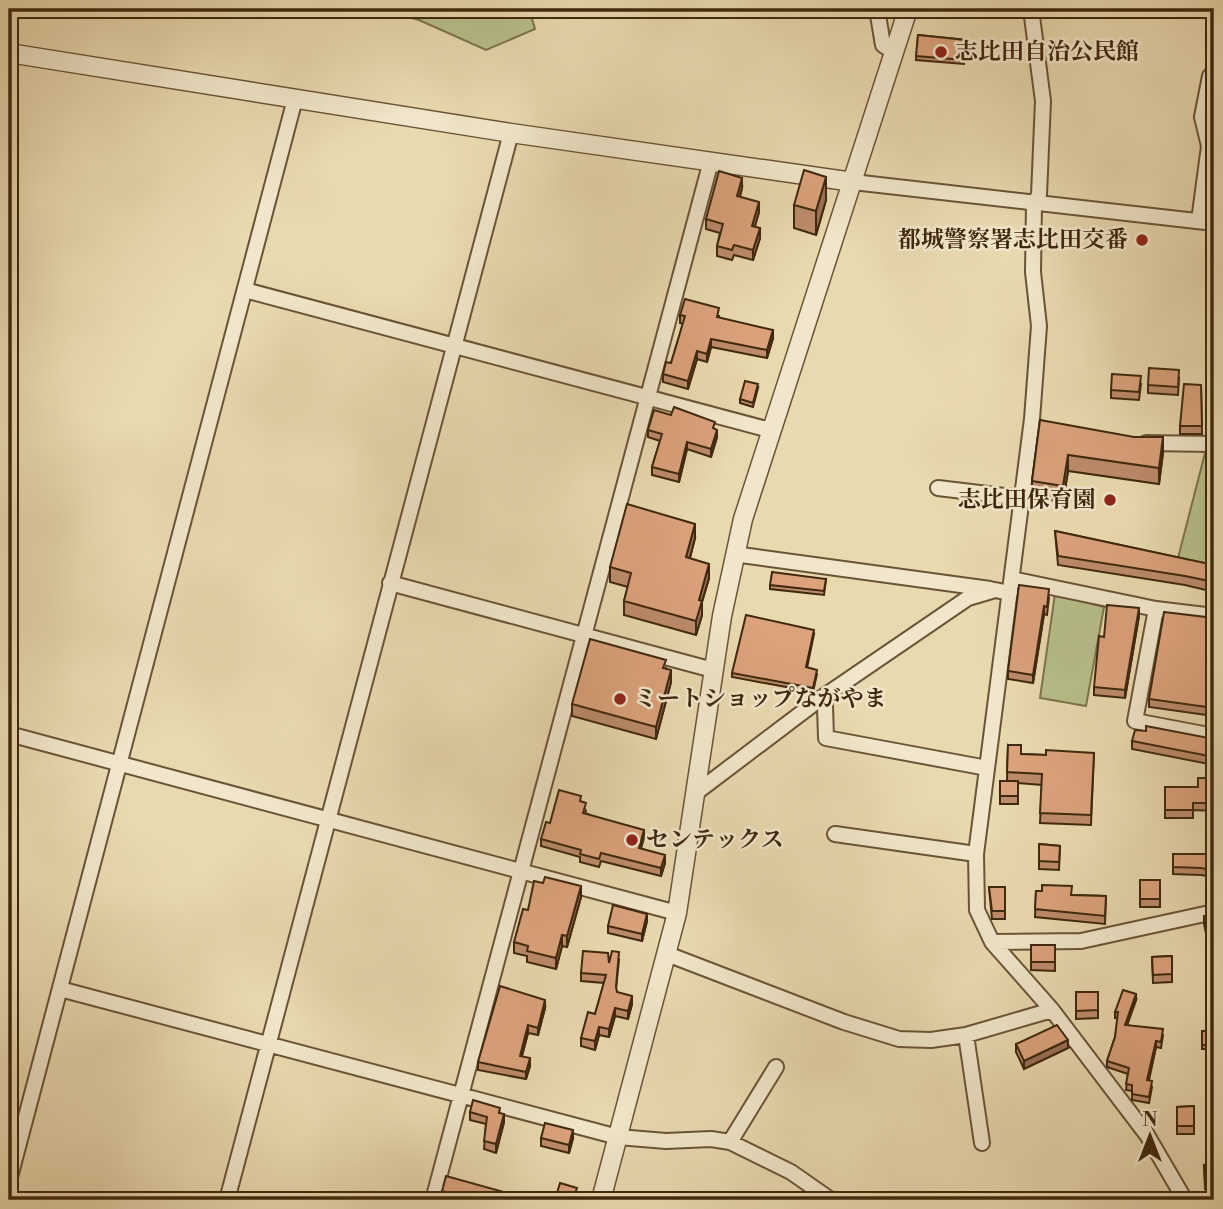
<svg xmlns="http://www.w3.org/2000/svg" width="1223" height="1209" font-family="'Libre Bodoni','Noto Serif JP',serif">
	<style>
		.park { fill: #b8bf8a; stroke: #7c744c; stroke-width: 2 }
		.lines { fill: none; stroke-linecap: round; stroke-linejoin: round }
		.minor-casing { stroke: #6a5436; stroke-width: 18 }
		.tertiary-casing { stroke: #6a5436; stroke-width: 21 }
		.minor { stroke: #f1e6cb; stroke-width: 14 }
		.tertiary { stroke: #f1e6cb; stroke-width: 18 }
		.wall { fill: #bc8b6b; stroke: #3f280e; stroke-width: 2 }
		.shaded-wall { fill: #997157; stroke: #3f280e; stroke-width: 2 }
		.building { fill: #dba27c; stroke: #3f280e; stroke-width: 2 }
		.poi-dot { fill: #8f2418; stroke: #f1e6cb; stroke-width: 2.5 }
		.labels { text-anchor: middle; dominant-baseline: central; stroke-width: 5; stroke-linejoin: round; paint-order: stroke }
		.poi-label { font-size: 23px; font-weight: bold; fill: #3f280e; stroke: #f1e6cb; text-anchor: start }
	</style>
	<rect width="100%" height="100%" fill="#e9d9af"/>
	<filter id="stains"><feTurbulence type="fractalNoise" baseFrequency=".00286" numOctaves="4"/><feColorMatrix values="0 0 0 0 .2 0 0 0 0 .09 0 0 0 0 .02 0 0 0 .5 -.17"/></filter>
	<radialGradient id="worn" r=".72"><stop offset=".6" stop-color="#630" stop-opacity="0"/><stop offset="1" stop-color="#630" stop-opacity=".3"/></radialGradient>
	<path class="park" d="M378 9H529L535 29 486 50 419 20Z
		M1206 449H1214V568L1177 562Z
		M1055 594 1104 607 1086 706 1040 698Z"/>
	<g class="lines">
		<g class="minor-casing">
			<path id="minor" d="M877 9 883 45 894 52
				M1031 9 1043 101 1039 195 1034 204 1033 272 1039 326 1032 419 976 854 977 910 992 942 1052 1010 1147 1135 1185 1200
				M853 182 1214 223
				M1199 221 1209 146 1202 117 1210 76 1214 77
				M245 290 770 430
				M1146 443 1214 444
				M938 488 1022 498
				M734 554 990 589
				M1012 579 1156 609 1214 616
				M390 583 713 670
				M1156 609 1135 721 1214 736
				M820 699 825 706 826 738 987 768
				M9 734 677 913
				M697 792 820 699 968 598 995 590 1010 593
				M835 834 976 854
				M992 942 1081 941 1214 912
				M667 954 844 1022 899 1039 931 1040 966 1035 1052 1010
				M60 989 618 1137 666 1141 711 1139 730 1142 791 1172 831 1200
				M966 1035 982 1143
				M730 1142 776 1067
				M9 1181 295 99
				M227 1200 511 133
				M433 1200 711 161"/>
		</g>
		<g class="tertiary-casing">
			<path id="tertiary" d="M9 53 511 133 853 182
				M601 1200 677 913 722 616 743 519 908 9"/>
		</g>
		<use href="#minor" class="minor"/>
		<use href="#tertiary" class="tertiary"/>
	</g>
	<path class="wall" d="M918 35 966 40 964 64 916 60Z
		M742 188 740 197 759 212 755 226 760 238 753 260 734 255 732 260 717 256V246L720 233 706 229V219Z
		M826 200 816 235 794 228V205Z
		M680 315 719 316V318L773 338 767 358 711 347 707 362 697 359 688 389 663 382V374L671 363 683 324 680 323Z
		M1208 360 1214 361V388H1207Z
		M1179 378 1178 395 1148 393V385Z
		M1141 384 1139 400 1111 398V390Z
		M1201 385 1202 434H1180V426Z
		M758 388 753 407 740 403V399Z
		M1040 420 1163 453 1159 484 1068 471 1063 502 1032 497V481Z
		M715 429 717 437 711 457 687 449 679 482 652 475V467L660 441 648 437V430Z
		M1055 531 1214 565V592L1185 585 1058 565Z
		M695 538 690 558 709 578 702 602V615L696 635 624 615V601L628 587 610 582V567Z
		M826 579 824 595 770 589V585Z
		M1049 597 1047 615 1044 614 1033 683 1008 679V671Z
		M1139 616 1125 698 1094 695V687Z
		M1214 618V716L1149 707V699Z
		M814 634 807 668 817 674 813 692 732 677V673Z
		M666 668 671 682 656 739 572 716V704Z
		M1214 739V765L1132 749V741Z
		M1008 745 1021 754 1046 755 1094 753 1091 825 1040 823 1042 785 1018 783V804H1000V781H1007Z
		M1165 787 1214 790V811L1193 810V818H1165Z
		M581 802 586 811 585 813 644 837 641 848 665 863 661 876 601 861 599 867 580 862V857L541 846V839L550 823Z
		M1039 844 1060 846 1059 870 1039 869Z
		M1173 854H1214V882H1207V876L1201 875 1173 874Z
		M1140 880H1160V907H1140Z
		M989 887H1005V919H992Z
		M1036 891 1072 895 1106 896 1105 924 1035 917Z
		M581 897 567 947 562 946 556 969 527 962V956L514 953V942Z
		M1214 914V962H1212L1204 924V916Z
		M647 921 642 941 608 933V926Z
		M1031 945H1055V971L1031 970Z
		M1172 956V982L1153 983 1152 957Z
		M619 960 616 989 617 992 632 1004 628 1019 615 1016 609 1037 599 1035 595 1050 581 1046V1038L595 1014 604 983 581 981V973Z
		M1076 992H1098V1018L1076 1019Z
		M1136 1000 1127 1025 1163 1035 1161 1048 1156 1047 1149 1080 1152 1087 1149 1103 1132 1100V1091L1126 1090 1128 1074 1107 1067V1061L1115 1037 1118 1018H1115V1012Z
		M545 1008 538 1035 528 1033 522 1056 530 1066 526 1079 478 1070V1062Z
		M1202 1031H1214V1049H1202Z
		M1016 1044 1068 1048 1024 1069 1016 1052Z
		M1194 1106V1134H1177V1107Z
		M470 1112 500 1113 504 1122 496 1153 484 1149 486 1124 470 1120Z
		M541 1138H573L569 1153 541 1146Z
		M1214 1164V1189H1205L1204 1165Z
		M442 1191 525 1200H442Z"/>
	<path class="shaded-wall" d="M826 177V200L816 235V211Z
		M742 178V188L737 206V196Z
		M759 202V212L752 236V226Z
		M760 228V238L753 260V250Z
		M773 330V338L767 358V350Z
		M711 339V347L707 362V354Z
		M697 351V359L688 389V381Z
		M717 430V437L711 457V449Z
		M1163 437V453L1159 484V468Z
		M687 442V449L679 482V474Z
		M1068 455V471L1063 502V486Z
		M695 524V538L686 572V557Z
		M709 564V578L702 602V615L696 635V621L699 600Z
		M1044 606V614L1033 683V675Z
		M1139 608V616L1125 698V690Z
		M671 670V682L656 739V727Z
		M644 830V837L639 856V848Z
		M665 855V863L661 876V868Z
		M581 886V897L567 947V936Z
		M647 914V921L642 941V934Z
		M562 935V946L556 969V958Z
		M1136 994V1000L1125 1031V1025Z
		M632 996V1004L628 1019V1011Z
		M545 1000V1008L538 1035V1028Z
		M615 1008V1016L609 1037V1029Z
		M528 1025V1033L520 1063V1056Z
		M599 1027V1035L595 1050V1041Z
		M1068 1040V1048L1024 1069V1061Z
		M1156 1041V1047L1147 1086V1080Z
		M530 1058V1066L526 1079V1072Z
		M504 1114V1122L496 1153V1144Z
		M573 1130V1138L569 1153V1145Z"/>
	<path class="building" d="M918 35 966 40 964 60 916 56Z
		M804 170 826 177 816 211 794 205Z
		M719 171 742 178 737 196 759 202 752 226 760 228 753 250 734 245 732 250 717 246 723 224 706 219Z
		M685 299 719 308 717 317 773 330 767 350 711 339 707 354 697 351 688 381 663 374 666 362 671 363 685 316 680 315Z
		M1208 360 1214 361V380H1207Z
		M1149 368 1179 370 1178 387 1148 385Z
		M1112 374 1141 376 1139 392 1111 390Z
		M745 381 758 384 753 403 740 399Z
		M1184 384 1201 385 1202 426H1180Z
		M674 407 715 422 713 428 717 430 711 449 687 442 679 474 652 467 662 434 648 430 654 410 671 415Z
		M1040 420 1134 437H1163L1159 468 1068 455 1063 486 1032 481Z
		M627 504 695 524 686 557 709 564 699 600 702 601 696 621 624 601 631 573 610 567Z
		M1055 531 1214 565V582L1185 576 1058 556Z
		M772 572 826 579 824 591 770 585Z
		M1019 585 1049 589 1047 607 1044 606 1033 675 1008 671Z
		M1107 605 1139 608 1125 690 1094 687 1099 636 1104 637Z
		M1164 612 1214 618V708L1149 699Z
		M746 615 814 630 806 667 817 670 813 688 732 673Z
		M590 639 666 660 663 668 671 670 656 727 572 704Z
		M1146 726 1214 739V757L1132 741 1135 730 1146 731Z
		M1008 745H1021V754L1046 755V750L1094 753 1091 815 1040 813 1042 774 1007 772Z
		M1198 778H1211V790H1214V803H1193V810H1165V787H1198Z
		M1000 781H1018V796H1000Z
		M559 790 581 796 580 801 586 803 583 813 644 830 639 848 665 855 661 868 601 853 599 859 580 854 581 850 541 839 546 822 550 823Z
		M1039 844 1060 846 1059 862 1039 861Z
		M1173 854H1214V875H1207V869L1201 868 1173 867Z
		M545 877 581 886 567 936 562 935 556 958 527 951 528 946 514 942 523 909 528 910 534 881 543 883Z
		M1140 880H1160V899H1140Z
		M1042 885 1072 886 1071 895 1106 896 1105 916 1035 909 1036 891H1042Z
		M989 887H1005V911H992Z
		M613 905 647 914 642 934 608 926Z
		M1214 914V954H1212L1204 916Z
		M1031 945H1055V962H1031Z
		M583 951 608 953 609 963 612 951 619 952 616 987 617 992 632 996 628 1011 615 1008 609 1029 599 1027 595 1041 581 1038 588 1012 595 1014 606 975 581 973Z
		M1172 956V974L1153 975 1152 957Z
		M500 986 545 1000 538 1028 528 1025 520 1056 530 1058 526 1072 478 1062Z
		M1123 990 1136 994 1125 1025 1163 1029 1161 1042 1156 1041 1147 1080 1152 1081 1149 1097 1132 1094V1085L1126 1084 1129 1068 1107 1061 1115 1037 1118 1012H1115Z
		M1076 992H1098V1010L1076 1011Z
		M1057 1025 1068 1040 1024 1061 1016 1044Z
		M1202 1031H1214V1045H1202Z
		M473 1100 500 1108 499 1113 504 1114 496 1144 484 1141 487 1117 470 1112Z
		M1194 1106V1126H1177V1107Z
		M545 1123 573 1130 569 1145 541 1138Z
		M1214 1164V1181H1205L1204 1165Z
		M446 1176 525 1198V1200H476L442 1191Z
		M560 1183 577 1188 573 1200H555Z"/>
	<g class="poi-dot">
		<circle cx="941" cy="52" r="7"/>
		<circle cx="1142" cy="240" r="7"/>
		<circle cx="1110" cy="500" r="7"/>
		<circle cx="620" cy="699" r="7"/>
		<circle cx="632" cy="840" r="7"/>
	</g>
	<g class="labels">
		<g class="poi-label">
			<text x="955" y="52">志比田自治公民館</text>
			<text x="1128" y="240" text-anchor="end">都城警察署志比田交番</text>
			<text x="1096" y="500" text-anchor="end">志比田保育園</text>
			<text x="634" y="699">ミートショップながやま</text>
			<text x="646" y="840">センテックス</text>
		</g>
	</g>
	<rect width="1223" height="1209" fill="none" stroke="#e9d9af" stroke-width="35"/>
	<rect x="10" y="10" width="1202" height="1188" fill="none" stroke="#3f280e" stroke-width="3.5"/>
	<rect x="18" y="18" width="1188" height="1174" fill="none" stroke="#3f280e" stroke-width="2"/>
	<g transform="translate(1150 1136)" stroke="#f1e6cb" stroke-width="5" paint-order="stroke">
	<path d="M0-5L12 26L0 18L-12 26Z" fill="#3f280e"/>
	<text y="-10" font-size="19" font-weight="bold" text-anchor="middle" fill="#3f280e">N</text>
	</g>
	<rect width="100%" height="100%" filter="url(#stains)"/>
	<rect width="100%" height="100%" fill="url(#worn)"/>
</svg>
